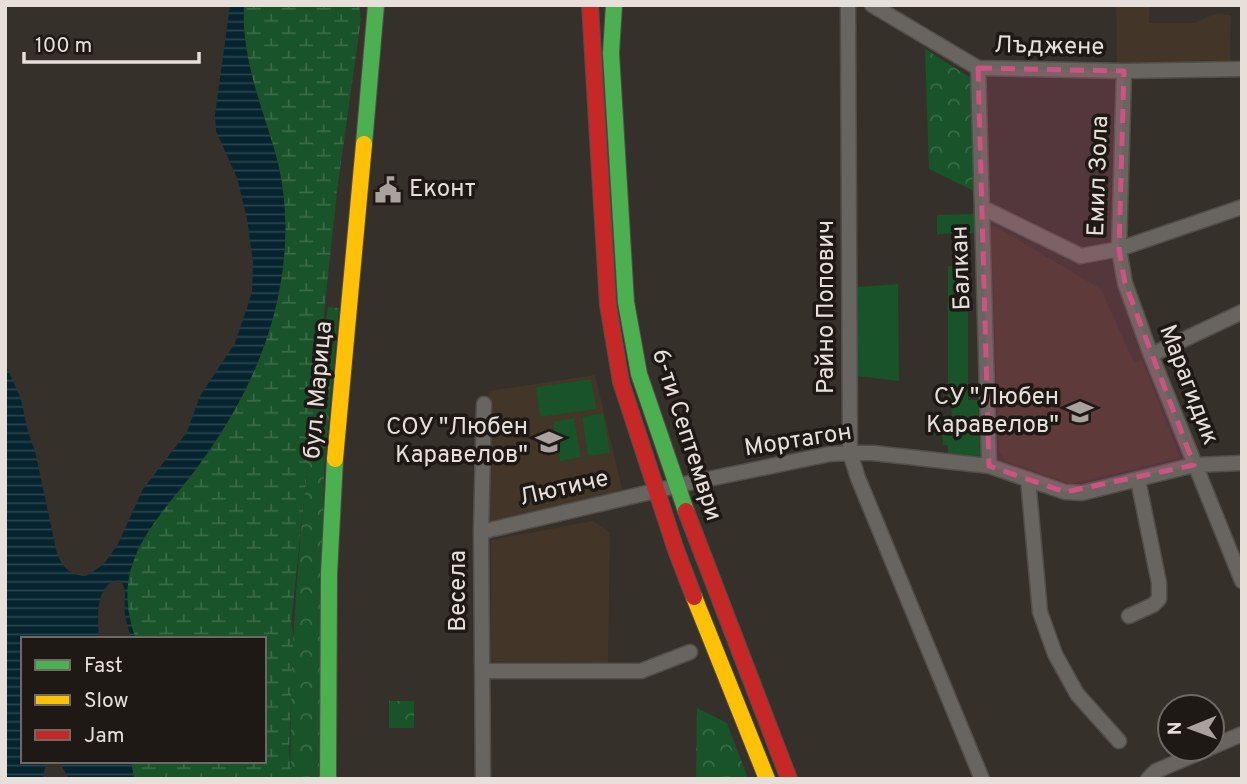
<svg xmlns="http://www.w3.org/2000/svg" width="1247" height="784" font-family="Overpass,sans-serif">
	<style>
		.built { fill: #433528 }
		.grass { fill: #185329 }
		.wetland { fill: url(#wetland-marsh) }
		.park { fill: url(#park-crowns) }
		.water { fill: url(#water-rules) }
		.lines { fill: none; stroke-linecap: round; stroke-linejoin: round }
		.street-casing { stroke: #514d48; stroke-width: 17 }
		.fast-casing { stroke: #514d48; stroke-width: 18 }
		.slow-casing { stroke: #514d48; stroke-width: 18 }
		.jam-casing { stroke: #514d48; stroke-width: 18 }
		.street { stroke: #68645f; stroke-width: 14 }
		.fast { stroke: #4caf50; stroke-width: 16 }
		.slow { stroke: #ffc107; stroke-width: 16 }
		.jam { stroke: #c62828; stroke-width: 16 }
		.marked { fill: #cd5481; fill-opacity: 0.2; stroke: #cd5481; stroke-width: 5; stroke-dasharray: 14 9; stroke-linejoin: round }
		.labels { text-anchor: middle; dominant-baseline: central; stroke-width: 7; stroke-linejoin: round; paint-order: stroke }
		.street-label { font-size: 24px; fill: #e7e0da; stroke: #1e1915 }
		.poi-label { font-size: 24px; fill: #e7e0da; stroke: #1e1915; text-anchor: end }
	</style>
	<defs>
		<pattern id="wetland-marsh" width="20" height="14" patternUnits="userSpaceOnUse" patternTransform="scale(1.75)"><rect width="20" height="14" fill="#185329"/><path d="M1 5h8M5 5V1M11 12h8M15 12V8" fill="none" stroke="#3a6b47"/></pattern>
		<pattern id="park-crowns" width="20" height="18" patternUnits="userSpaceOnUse" patternTransform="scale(1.75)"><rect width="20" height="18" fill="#185329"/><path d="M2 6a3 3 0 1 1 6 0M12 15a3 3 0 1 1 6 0" fill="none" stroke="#3a6b47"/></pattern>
		<pattern id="water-rules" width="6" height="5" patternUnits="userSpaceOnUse" patternTransform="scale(1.75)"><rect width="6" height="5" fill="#05242f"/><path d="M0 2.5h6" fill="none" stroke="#29444d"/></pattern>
	</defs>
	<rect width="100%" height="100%" fill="#36302b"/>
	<path class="built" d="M1116 5H1149V23H1195L1214 14 1231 15 1230 62 1117 63Z
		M991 224 1101 289 1134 363 1142 360 1180 458 1071 484 1006 461 999 450Z
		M595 375 623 493 485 527 489 391Z
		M593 521 610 533 608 662 491 661V540Z"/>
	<path class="grass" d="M974 214V233L937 234V215Z
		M948 266H968V400H978L980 456 948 454V446L943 445 942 435H932V419L952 418 951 401 948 400Z
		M898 284 899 381 857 376V287Z
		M591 379 596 409 540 417 536 387Z
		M603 413 610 453 588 456 582 417Z
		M574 418 581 457 560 461 553 422Z"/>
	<path class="wetland" d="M244 5H359L361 19 337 191 291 624 294 637 289 751 292 779H134L131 761H264V639H136C106 566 155 522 196 469 219 438 240 404 255 369 285 299 296 219 273 145 259 100 241 53 244 5Z"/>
	<path class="park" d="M925 49 974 80 978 193 929 169Z
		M328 307 339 308 324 471 319 779H291C288 621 306 463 328 307Z
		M389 701H414V728H389Z
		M697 708 727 723 748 779H696Z"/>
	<path class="water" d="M230 5H244C241 53 259 100 273 145 296 219 285 299 255 369 240 404 219 438 196 469 154 524 108 564 136 639H132C129 631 126 623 125 615 123 602 129 589 119 580 94 584 98 619 99 639H23V761H46L43 779H5V363L21 399 27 428 36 455 57 554C63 567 70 576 86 576L103 565 118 544 143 489 187 432 200 396 235 343 247 308 252 291 253 262 247 219 237 178 216 131 215 115Z
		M59 761H131L134 779H69Z"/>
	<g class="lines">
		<g class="street-casing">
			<path id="street" d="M848 5 850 453 858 478 982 779
				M872 5 978 68 1124 71 1242 69
				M978 68 989 466
				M1124 71 1119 249 1125 283 1151 355 1242 581
				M983 208 1081 256 1119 249 1242 207
				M1151 355 1242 312
				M1028 479 1040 612 1055 654 1077 694 1119 741
				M481 532 689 483 830 454 850 453H873L989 466 1065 492 1082 493 1194 465 1242 463
				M1129 616 1153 605 1159 599V583L1138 480
				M483 671H641L690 652
				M1212 747 1242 734
				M483 779 481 532 484 404
				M1148 779 1156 771 1208 749"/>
		</g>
		<g class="fast-casing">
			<path id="fast" d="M614 5 611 53 626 302 639 374 686 511
				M364 144 376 5
				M328 779 329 574 335 459"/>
		</g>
		<g class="slow-casing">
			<path id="slow" d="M335 459 364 144
				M694 597 767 779"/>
		</g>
		<g class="jam-casing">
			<path id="jam" d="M590 5 608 305 621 382 676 550 694 597
				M686 511 789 779"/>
		</g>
		<use href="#street" class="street"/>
		<use href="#fast" class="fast"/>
		<use href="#slow" class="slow"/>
		<use href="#jam" class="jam"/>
	</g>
	<path class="marked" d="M978 68 1124 71 1119 249 1125 283 1194 465 1065 492 989 466Z"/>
	<defs>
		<g id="civic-bare" transform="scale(2.1)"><path d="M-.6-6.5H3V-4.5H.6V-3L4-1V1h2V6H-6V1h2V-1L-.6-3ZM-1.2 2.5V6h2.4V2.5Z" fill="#a9a29d" stroke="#1e1915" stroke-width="2.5" paint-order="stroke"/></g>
		<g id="school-bare" transform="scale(2.1)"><path d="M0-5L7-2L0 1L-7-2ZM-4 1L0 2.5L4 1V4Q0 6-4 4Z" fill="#a9a29d" stroke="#1e1915" stroke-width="2.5" paint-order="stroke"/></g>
	</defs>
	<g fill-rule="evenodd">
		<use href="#civic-bare" x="388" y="190"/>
		<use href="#school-bare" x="1080" y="412"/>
		<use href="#school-bare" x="549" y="442"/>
	</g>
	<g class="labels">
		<g class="street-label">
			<text transform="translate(1049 47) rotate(1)">Лъджене</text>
			<text transform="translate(1099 176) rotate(-88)">Емил Зола</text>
			<text transform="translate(962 268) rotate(-92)">Балкан</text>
			<text transform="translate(827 307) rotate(-90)">Райно Попович</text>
			<text transform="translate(1188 385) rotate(69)">Марагидик</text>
			<text transform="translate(319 390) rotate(-85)">бул. Марица</text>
			<text transform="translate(686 435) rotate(72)">6-ти Септември</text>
			<text transform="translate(798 441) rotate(-9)">Мортагон</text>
			<text transform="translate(564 489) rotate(-13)">Лютиче</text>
			<text transform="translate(459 591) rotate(-90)">Весела</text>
		</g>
		<g class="poi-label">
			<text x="409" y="190" text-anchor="start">Еконт</text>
			<text x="1059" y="398">СУ "Любен<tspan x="1059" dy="28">Каравелов"</tspan></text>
			<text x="528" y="428">СОУ "Любен<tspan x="528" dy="28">Каравелов"</tspan></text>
		</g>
	</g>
	<rect width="1247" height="784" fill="none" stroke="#e7e0da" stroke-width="14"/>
	<rect x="21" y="637" width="245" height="126" fill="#1e1915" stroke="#6e6964" stroke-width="2"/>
	<rect x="35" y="660" width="35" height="10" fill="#4caf50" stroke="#6e6964" stroke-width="2"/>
	<text x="84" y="672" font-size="21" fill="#e7e0da">Fast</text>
	<rect x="35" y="695" width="35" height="10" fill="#ffc107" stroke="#6e6964" stroke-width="2"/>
	<text x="84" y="707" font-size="21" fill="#e7e0da">Slow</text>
	<rect x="35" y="730" width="35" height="10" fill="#c62828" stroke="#6e6964" stroke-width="2"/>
	<text x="84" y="742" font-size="21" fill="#e7e0da">Jam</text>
	<g transform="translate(1191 728) rotate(269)"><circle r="33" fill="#1e1915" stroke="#6e6964" stroke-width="2"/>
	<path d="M0-5L12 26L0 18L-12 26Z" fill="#a9a29d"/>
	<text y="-10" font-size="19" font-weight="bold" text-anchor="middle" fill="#e7e0da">N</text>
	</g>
	<path d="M24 52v10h175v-10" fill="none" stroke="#e7e0da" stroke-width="3.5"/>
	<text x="35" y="52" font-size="21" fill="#e7e0da" stroke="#1e1915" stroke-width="5" paint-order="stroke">100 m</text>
</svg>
